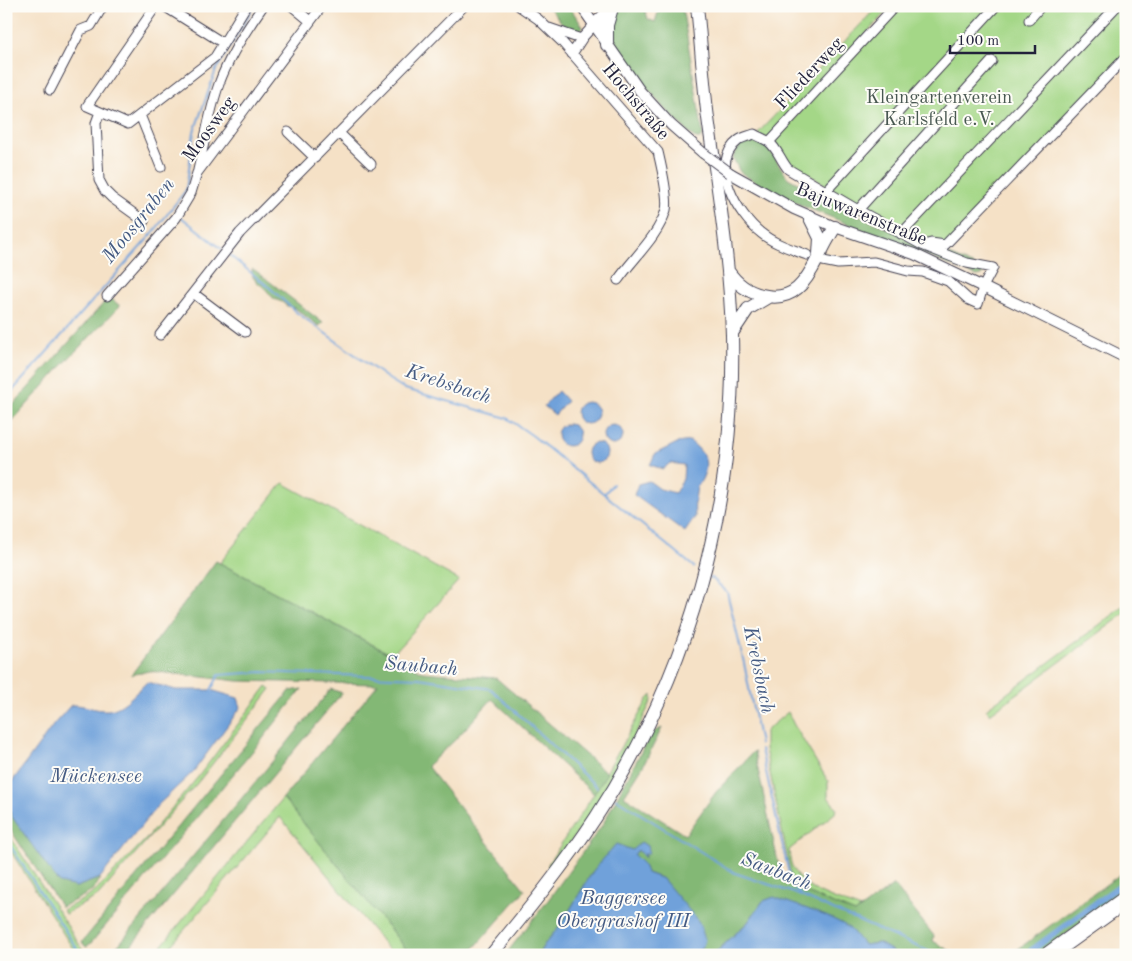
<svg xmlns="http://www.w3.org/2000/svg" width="1132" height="961" font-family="'Old Standard TT',serif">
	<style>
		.green { fill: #a4d787; stroke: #637c61 }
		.forest { fill: #83b874; stroke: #526d58 }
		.water { fill: #6fa1da; stroke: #48628a }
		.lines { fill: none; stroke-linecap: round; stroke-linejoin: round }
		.stream { stroke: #6fa1da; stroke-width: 2 }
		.canal { stroke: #6fa1da; stroke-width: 6 }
		.minor-casing { stroke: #423f50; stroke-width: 11 }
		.major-casing { stroke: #423f50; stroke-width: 12 }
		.highway-casing { stroke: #423f50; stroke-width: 14 }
		.minor { stroke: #fff; stroke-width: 9 }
		.major { stroke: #fff; stroke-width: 10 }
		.highway { stroke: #fff; stroke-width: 12 }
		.major-bridge-casing { stroke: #423f50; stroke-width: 12; stroke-linecap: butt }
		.major-bridge { stroke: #fff; stroke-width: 10 }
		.labels { text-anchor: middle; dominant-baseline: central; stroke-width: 4; stroke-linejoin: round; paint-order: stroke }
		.street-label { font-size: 19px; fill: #22223b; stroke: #fdfcf7 }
		.park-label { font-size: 19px; fill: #495852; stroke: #fdfcf7 }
		.water-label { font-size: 20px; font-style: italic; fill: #455b83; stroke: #fdfcf7 }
	</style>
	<rect width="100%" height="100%" fill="#fdfcf7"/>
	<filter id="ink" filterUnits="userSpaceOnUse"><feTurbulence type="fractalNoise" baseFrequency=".02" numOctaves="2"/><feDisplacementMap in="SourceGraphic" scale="10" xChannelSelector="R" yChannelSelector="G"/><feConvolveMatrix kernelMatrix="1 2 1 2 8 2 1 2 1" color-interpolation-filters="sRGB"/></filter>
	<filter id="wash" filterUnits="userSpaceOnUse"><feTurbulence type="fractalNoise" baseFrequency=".0096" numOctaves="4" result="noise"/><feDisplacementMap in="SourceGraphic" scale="20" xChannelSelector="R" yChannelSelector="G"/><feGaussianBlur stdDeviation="1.12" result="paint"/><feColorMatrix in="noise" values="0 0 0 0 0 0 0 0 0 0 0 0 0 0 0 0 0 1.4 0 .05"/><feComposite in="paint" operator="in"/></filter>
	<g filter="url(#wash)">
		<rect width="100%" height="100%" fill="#f5e1c6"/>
		<path class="green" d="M878 6H892L768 139 757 134Z
			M898 6H1126V61L945 248 921 243 857 208 859 205 806 173 803 176 782 159 774 139Z
			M283 483 459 580 392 655 220 563Z
			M1126 605V613L990 714 986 709Z
			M267 686 271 689 199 781 98 896 65 914 63 910 86 898 96 891 146 839 198 777Z
			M652 695V700L619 767 601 799 554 866 548 871V864L594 794 648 699Z
			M788 712 794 725 828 781V797L837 809 835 813 789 850C790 855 790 861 792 866 802 892 839 900 861 909L855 913 807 893 793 884 765 749V731Z
			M283 798 411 955H393L280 817 163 955H154Z
			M6 830 86 955H77L6 844Z"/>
		<path class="forest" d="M548 6H569L583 27 580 32 575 35 570 33Z
			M622 6H639L646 12 648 19 655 22 660 6H682L703 135 700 139H696C675 121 610 53 611 26 611 19 617 12 622 6Z
			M755 139C774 149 775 161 788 178L868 220 979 268 984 271 982 275 977 276 803 206 755 182 740 172 733 158C738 146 742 142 755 139Z
			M252 269 256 271 323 323 319 326 295 308 287 306 282 302 274 299 262 285 258 284 253 277Z
			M109 297 120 306 70 357 6 428V413Z
			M216 561 423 672 496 678 607 773 594 794 492 699 456 739 427 766 525 890 468 955H411L283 798 378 684 238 681 149 671 131 675Z
			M302 689 257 746 91 943 86 947 82 942 290 691Z
			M331 689 342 693 123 955H110L267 768Z
			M662 728 643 766 624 796 685 835 716 792 754 751 781 876 807 893 855 913 894 885 934 936 933 941 957 955H899L879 943 865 945 857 939 850 929 763 901 748 922 713 955H697L702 949 663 879 647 873 644 865 634 855 638 850 645 857 647 846 632 850 593 871 562 923 544 945 538 955H505L546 903 603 824 651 733Z
			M6 803 12 817 76 887 100 878C96 893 74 900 61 907L6 823Z
			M1126 870V892L1037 955H1010Z"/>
		<path class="water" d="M558 391 567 401 555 415 544 406Z
			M576 413a11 11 0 1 1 22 0a11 11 0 1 1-22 0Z
			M557 435a11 11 0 1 1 22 0a11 11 0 1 1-22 0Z
			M603 435a10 10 0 1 1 20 0a10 10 0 1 1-20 0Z
			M690 441C703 452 710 460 703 477 702 481 698 484 697 487 695 499 694 505 695 517L685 532 634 495 638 484 649 481 660 489 675 493 683 479 684 465 670 463 663 469 650 465 655 454 677 443Z
			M587 453a10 10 0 1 1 20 0a10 10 0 1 1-20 0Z
			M147 682 176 690H211L238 698 241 707 194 771 158 805 100 878 76 887 59 883 12 817 6 803V790L54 724 71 705C84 704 95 711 108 710 123 709 136 692 147 682Z
			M641 842 647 846 649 854H644L645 858 638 850 634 855 644 865 647 873 663 879 699 922 705 939 702 949 697 955H538L544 945 562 923 593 871 616 844 632 850Z
			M774 897C794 905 833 916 849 928 855 933 857 939 865 945L879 943 899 955H713L748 922 763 901Z"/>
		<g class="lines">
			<path class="stream" d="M181 217 222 249
				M228 254 270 288 296 312 387 378 405 389 507 418 533 436 694 567
				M6 398 152 234 186 190 194 132 216 70 254 6
				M605 493 613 484
				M710 578H712L727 592 744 663 760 744
				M211 690 219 675 261 672 419 678 491 689 597 787
				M761 749 791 883 801 895
				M615 798 735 873 794 893 937 955
				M6 839 81 955"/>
			<path class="canal" d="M1025 955 1126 881"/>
		</g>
	</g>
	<g filter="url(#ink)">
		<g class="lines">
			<g class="minor-casing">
				<path id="minor" d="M156 6 87 106 128 124 215 57 246 6
					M164 6 223 43
					M292 6 310 21
					M519 6 538 19 562 42 658 152C661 165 669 198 666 210 658 237 633 258 618 280
					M1029 20 1041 6
					M549 28 581 39
					M572 54 583 37 594 25
					M50 90 81 30 91 26 103 6
					M100 112 96 123 99 180 105 191 112 198 144 221
					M140 115 161 167
					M288 132 315 158
					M339 133 371 164
					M769 142 895 6
					M198 170C205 141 209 112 219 84 229 56 246 30 263 6
					M826 191 996 6
					M858 210 992 61
					M901 234 1117 6
					M923 245 931 243 945 245 1126 57
					M807 255C792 249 774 244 761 233 738 215 707 164 739 140 743 137 749 136 754 134 759 137 765 139 769 142 777 148 781 161 788 169L858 210 922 245 967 263 993 268 983 287 978 304 969 300 948 281 923 272 908 271 874 262 838 264 823 261
					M193 293 245 332
					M107 296 176 218 191 193 197 173 322 6
					M160 335 240 233 464 6
					M1055 955 1126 904"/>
			</g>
			<g class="major-casing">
				<path id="major" d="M581 6 640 91 671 125 703 153
					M730 173 794 209 835 227 914 254 983 287 1126 358
					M1043 955 1126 895"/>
			</g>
			<g class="highway-casing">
				<path id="highway" d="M594 25 612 8
					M607 45V25L612 8
					M809 216 820 238 819 254
					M728 271C737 284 747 292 762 295 793 303 806 282 818 258 823 248 829 237 835 227
					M732 333 748 309 768 297
					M491 955C528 910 564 866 596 817 689 675 736 504 732 335 730 262 718 190 708 118 703 81 701 43 697 6"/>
			</g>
			<use href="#minor" class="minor"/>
			<use href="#major" class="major"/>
			<use href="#highway" class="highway"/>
			<g class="major-bridge-casing">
				<path id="major-bridge" d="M703 153 730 173"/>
			</g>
			<use href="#major-bridge" class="major-bridge"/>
		</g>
	</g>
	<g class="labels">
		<g class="street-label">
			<text transform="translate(810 74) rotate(-47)">Fliederweg</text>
			<text transform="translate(635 102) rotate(50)">Hochstraße</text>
			<text transform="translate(210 130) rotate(-54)">Moosweg</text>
			<text transform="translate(861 215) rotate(22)">Bajuwarenstraße</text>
		</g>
		<g class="park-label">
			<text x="939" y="98">Kleingartenverein<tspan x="939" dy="22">Karlsfeld e.V.</tspan></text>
		</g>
		<g class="water-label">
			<text transform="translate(139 221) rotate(-51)">Moosgraben</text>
			<text transform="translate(448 385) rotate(18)">Krebsbach</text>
			<text transform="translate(421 667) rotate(5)">Saubach</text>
			<text transform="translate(758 670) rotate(78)">Krebsbach</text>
			<text x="96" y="777">Mückensee</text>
			<text transform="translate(776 872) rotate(21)">Saubach</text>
			<text x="623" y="899">Baggersee<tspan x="623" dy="23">Obergrashof III</tspan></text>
		</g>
	</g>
	<rect width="1132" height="961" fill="none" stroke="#fdfcf7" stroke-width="25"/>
	<path d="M950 45v8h85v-8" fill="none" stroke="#22223b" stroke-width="2.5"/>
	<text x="957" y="45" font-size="15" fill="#22223b" stroke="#fdfcf7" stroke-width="4" paint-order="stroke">100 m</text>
</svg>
